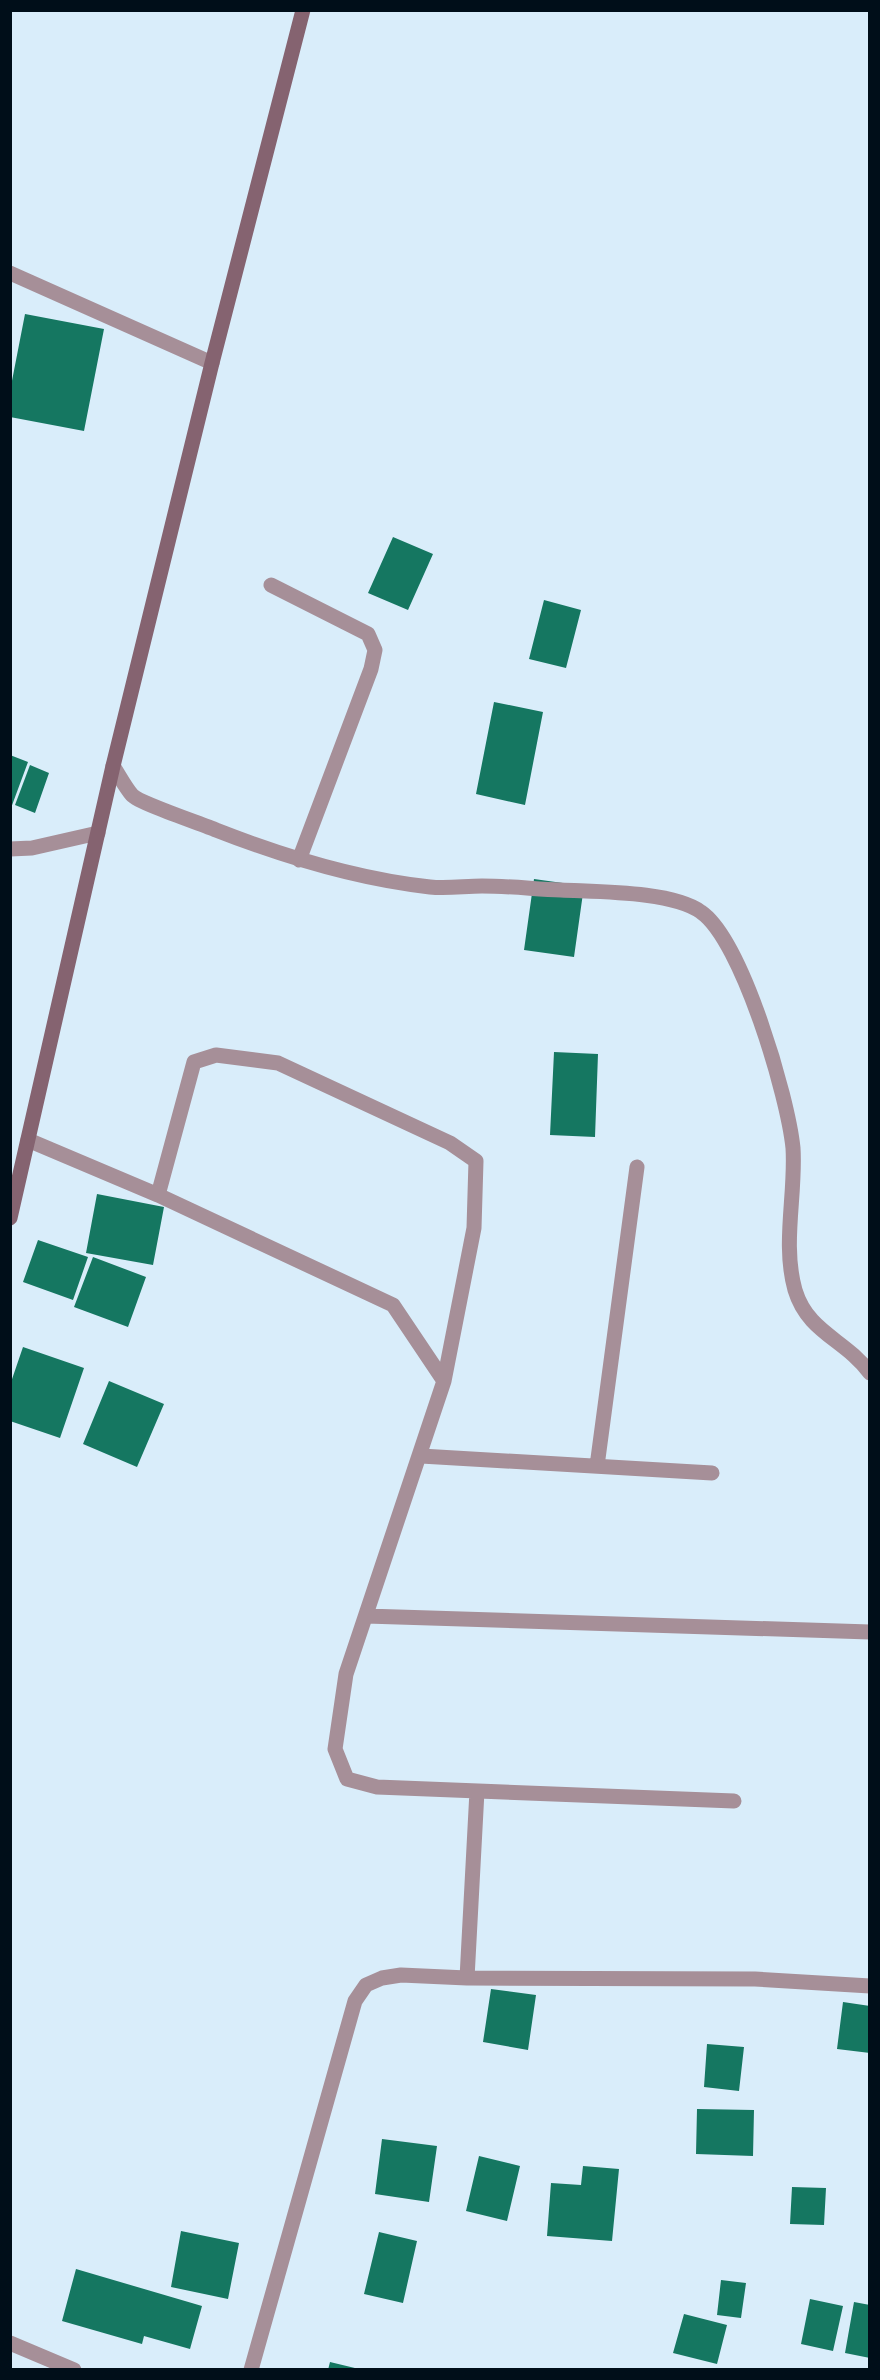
<svg xmlns="http://www.w3.org/2000/svg" width="880" height="2380" font-family="Cabin,sans-serif">
	<style>
		.building { fill: #157761 }
		.lines { fill: none; stroke-linecap: round; stroke-linejoin: round }
		.street { stroke: #a68f98; stroke-width: 15 }
		.secondary { stroke: #856370; stroke-width: 15 }
	</style>
	<rect width="100%" height="100%" fill="#d9edfa"/>
	<path class="building" d="M25 314 104 329 84 431 10 417V391Z
		M393 537 433 554 408 610 368 593Z
		M544 600 581 610 566 668 529 659Z
		M494 702 543 712 525 805 476 794Z
		M10 755 28 762 11 808H10Z
		M30 765 49 773 35 813 15 805Z
		M534 879 584 886 574 957 524 950Z
		M554 1052 598 1054 595 1137 550 1135Z
		M97 1194 164 1207 153 1265 86 1253Z
		M38 1240 88 1257 73 1300 23 1282Z
		M93 1257 146 1277 128 1327 74 1307Z
		M23 1347 84 1368 60 1438 10 1421V1385Z
		M109 1381 164 1404 137 1467 83 1444Z
		M491 1989 536 1995 528 2050 483 2042Z
		M843 2002 870 2006V2053L837 2049Z
		M707 2044 744 2047 739 2091 704 2087Z
		M697 2109 754 2110 753 2156 696 2154Z
		M382 2139 437 2146 429 2202 375 2194Z
		M479 2156 520 2166 507 2221 466 2211Z
		M583 2166 619 2169 612 2241 547 2236 551 2183 581 2185Z
		M792 2187 826 2188 824 2225 790 2224Z
		M181 2231 239 2243 228 2299 171 2287Z
		M379 2232 417 2241 403 2303 364 2294Z
		M76 2269 202 2306 190 2349 144 2336 142 2344 62 2321Z
		M721 2280 746 2283 741 2318 717 2315Z
		M810 2299 843 2306 833 2351 801 2344Z
		M854 2302 870 2305V2358L845 2353Z
		M684 2314 727 2325 717 2364 673 2353Z
		M330 2362 359 2369V2370H328Z"/>
	<g class="lines">
		<path class="street" d="M10 273 212 363
			M271 585 368 634 375 650 371 669 299 860
			M113 766C119 775 125 787 132 795 139 803 202 824 216 830 285 857 356 879 430 887 447 889 465 886 482 886 508 886 535 889 561 890 597 892 672 891 701 912 742 940 788 1097 793 1148 796 1194 782 1244 795 1290 808 1333 845 1339 870 1373
			M10 849 32 848 98 833
			M28 1140 158 1195 393 1305 444 1381 346 1674 335 1749 347 1779 377 1787 734 1801
			M158 1195 194 1062 216 1055 278 1063 450 1143 476 1161 474 1228 444 1381
			M421 1456 712 1473
			M597 1466 637 1167
			M366 1616 870 1632
			M467 1978 477 1791
			M10 2343 74 2370
			M251 2370 355 2001 366 1985 382 1978 401 1975 467 1978 755 1979 870 1986"/>
		<path class="secondary" d="M10 1218 113 766 212 363 303 10"/>
	</g>
	<rect width="880" height="2380" fill="none" stroke="#000e19" stroke-width="24"/>
</svg>
